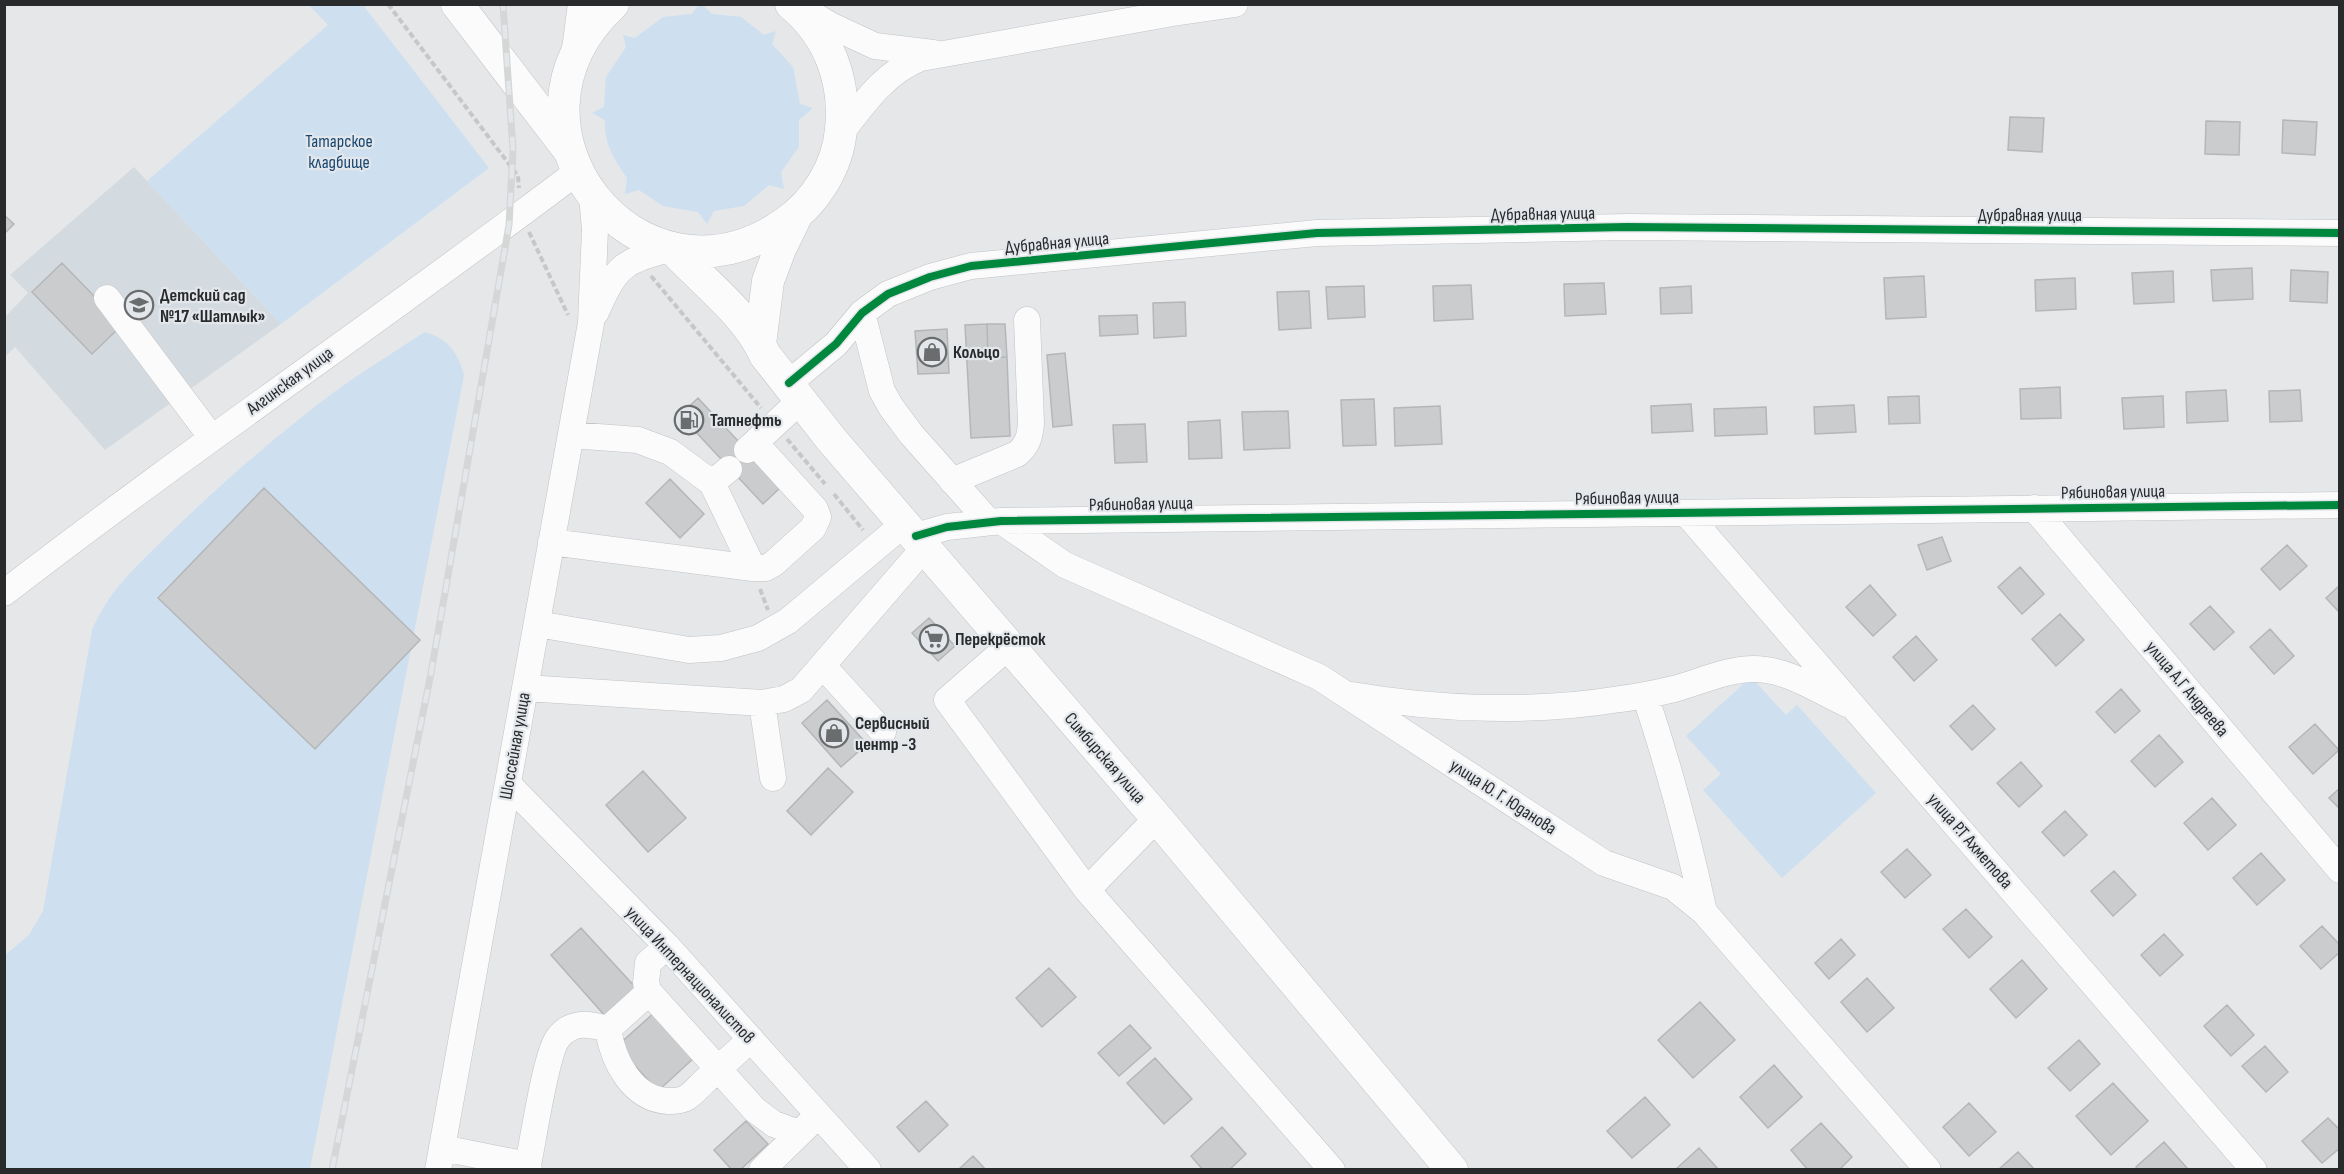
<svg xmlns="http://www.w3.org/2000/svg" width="2344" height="1174" font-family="'Sofia Sans Condensed',sans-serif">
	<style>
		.built { fill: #d4dbe0 }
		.green { fill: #cedff0 }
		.building { fill: #cacccd; stroke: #b5b6b8; stroke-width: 1.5 }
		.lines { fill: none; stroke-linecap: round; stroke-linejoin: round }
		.minor-casing { stroke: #c2c3c5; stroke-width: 27 }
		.major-casing { stroke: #c2c3c5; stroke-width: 33 }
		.path { stroke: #c7c7c8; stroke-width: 4; stroke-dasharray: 6 3; stroke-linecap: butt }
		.minor { stroke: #fbfbfc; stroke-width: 26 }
		.major { stroke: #fbfbfc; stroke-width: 32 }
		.rail-casing { stroke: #d5d6d6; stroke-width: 7 }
		.rail { stroke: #e3e7eb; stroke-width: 4.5; stroke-dasharray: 14; stroke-linecap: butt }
		.cycleway-casing { stroke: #e3e7eb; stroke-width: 11 }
		.cycleway { stroke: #00873e; stroke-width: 8 }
		.labels { text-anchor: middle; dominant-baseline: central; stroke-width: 4.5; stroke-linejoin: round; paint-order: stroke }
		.park-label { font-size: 18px; fill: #194873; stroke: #e3e7eb }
		.street-label { font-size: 18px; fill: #292a2c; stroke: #e3e7eb }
		.poi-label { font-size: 18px; font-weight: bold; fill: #292a2c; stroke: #e3e7eb; text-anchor: start }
	</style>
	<rect width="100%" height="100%" fill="#e5e7e9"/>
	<path class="built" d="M134 167 281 324 105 450 15 347 5 357V317L28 293 10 275Z"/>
	<path class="green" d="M308 4 363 5 489 168 281 324 147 181 328 25Z
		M699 4 703 5 712 14 741 17 764 35 776 31 772 44 793 67 800 104 813 108 799 120V147L781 172 784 189 769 185 744 206 714 211 707 224 698 212 663 206 639 190 625 194 627 178C614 159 604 144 605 120L592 113 604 107 606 77 626 47 623 35 635 38 663 17 692 14Z
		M425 332C448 339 458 352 464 375L310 1169H5L4 956 29 935 43 911 92 630C110 589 134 569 165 538 220 484 279 433 341 387 368 368 397 350 425 332Z
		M1751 677 1786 715 1797 705 1876 793 1782 878 1703 790 1721 774 1686 736Z"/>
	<path class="building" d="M2010 117 2044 118 2042 152 2008 150Z
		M2283 120 2317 122 2315 155 2282 153Z
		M2206 121 2240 122 2239 155 2205 154Z
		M4 215 14 224 4 234Z
		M62 263 122 325 92 354 32 292Z
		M2252 268 2253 299 2213 301 2211 270Z
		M2291 270 2328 272 2327 303 2290 301Z
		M2173 271 2174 302 2134 304 2132 273Z
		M1924 276 1926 317 1886 319 1884 278Z
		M2075 278 2076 309 2036 311 2035 280Z
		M1604 283 1606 314 1565 316 1564 284Z
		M1471 285 1473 319 1434 321 1433 286Z
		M1364 286 1365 317 1328 319 1326 287Z
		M1691 286 1692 313 1661 314 1660 288Z
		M1309 291 1311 328 1279 330 1277 292Z
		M1185 302 1186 336 1154 338 1153 303Z
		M1137 315 1138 334 1100 336 1099 316Z
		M987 324 988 358 1007 357 1010 436 971 438 965 325Z
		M987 324H1005L1007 357 988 358Z
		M947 329 949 373 918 374 915 331Z
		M1065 353 1072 425 1053 427 1047 355Z
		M2060 387 2061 418 2021 419 2020 389Z
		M2226 390 2228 421 2187 423 2186 392Z
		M2300 390 2302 421 2270 422 2269 391Z
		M1919 396 1920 423 1889 424 1888 397Z
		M2163 396 2164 427 2124 429 2122 398Z
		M698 398 781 487 763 504 680 415Z
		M1374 399 1376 445 1343 446 1341 400Z
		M1691 404 1693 431 1652 433 1651 406Z
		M1854 405 1856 432 1815 434 1814 407Z
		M1440 406 1442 444 1395 446 1394 408Z
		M1766 407 1767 434 1715 436 1714 409Z
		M1288 411 1290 448 1244 450 1242 412Z
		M1220 420 1222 458 1189 459 1188 422Z
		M1145 424 1147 462 1115 463 1113 425Z
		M670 479 704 514 680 538 646 503Z
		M264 488 420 640 315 749 158 598Z
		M1942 537 1951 561 1927 570 1918 545Z
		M2287 545 2307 566 2280 590 2261 569Z
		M2020 567 2044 594 2022 614 1998 587Z
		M1870 585 1896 615 1873 636 1846 607Z
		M2340 585V613L2326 598Z
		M2210 606 2234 632 2214 650 2190 624Z
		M2060 614 2084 640 2056 666 2032 639Z
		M929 618 955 646 938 661 912 633Z
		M2270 629 2294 656 2274 674 2250 647Z
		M1916 636 1937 660 1914 681 1893 657Z
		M2121 689 2140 711 2115 733 2096 712Z
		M827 700 867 744 841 767 802 723Z
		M1973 705 1995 729 1972 750 1950 726Z
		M2315 724 2339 750 2313 774 2289 747Z
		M2159 735 2183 762 2155 787 2131 761Z
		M2021 762 2042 786 2019 807 1997 783Z
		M828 768 853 792 811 835 787 811Z
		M643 771 686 818 648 852 606 805Z
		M2340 788V809L2329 798Z
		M2212 798 2236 825 2208 850 2184 823Z
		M2065 811 2087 835 2064 856 2042 832Z
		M1907 849 1931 875 1905 898 1881 872Z
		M2261 853 2285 880 2257 905 2233 878Z
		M2114 871 2136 895 2113 916 2091 891Z
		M1966 909 1992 937 1969 958 1943 929Z
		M2322 926 2340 945V952L2321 969 2300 946Z
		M581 928 637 989 606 1017 551 955Z
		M2164 934 2183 955 2160 976 2141 955Z
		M1841 939 1855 955 1829 979 1815 963Z
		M2022 960 2047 989 2016 1018 1990 989Z
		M1049 968 1076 997 1042 1027 1016 998Z
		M1867 978 1894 1008 1867 1032 1841 1002Z
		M1700 1002 1735 1040 1693 1078 1658 1040Z
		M2227 1005 2254 1035 2231 1056 2204 1026Z
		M655 1012 695 1057 658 1091 617 1046Z
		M1130 1025 1151 1048 1119 1076 1098 1053Z
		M2079 1040 2100 1064 2070 1091 2048 1068Z
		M2265 1046 2288 1072 2266 1092 2242 1066Z
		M1155 1058 1192 1099 1164 1124 1127 1083Z
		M1774 1065 1802 1097 1768 1128 1740 1097Z
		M2113 1083 2148 1121 2111 1155 2076 1116Z
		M1645 1097 1670 1125 1632 1158 1607 1131Z
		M926 1101 948 1125 919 1152 897 1127Z
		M1969 1103 1996 1132 1969 1156 1943 1127Z
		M2328 1118 2340 1130V1148L2322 1163 2302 1141Z
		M746 1121 768 1144 740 1170H732L714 1150Z
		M1821 1123 1852 1157 1839 1170H1808L1791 1150Z
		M1222 1127 1246 1154 1229 1170H1203L1191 1156Z
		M2164 1142 2187 1168 2185 1170H2138L2136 1167Z
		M1699 1148 1719 1170H1675Z
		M2018 1152 2035 1170H1998Z
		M973 1156 986 1170H958Z"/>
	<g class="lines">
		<g class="minor-casing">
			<path id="minor" d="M802 8 830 25 875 46 933 53
				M574 58 581 4
				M841 133C864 103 885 72 921 58L1173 13 1235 4
				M107 298 212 438
				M596 312C617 264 623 262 672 248
				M862 313 882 391 891 407 911 434 989 522
				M789 383 836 344 862 313 888 294 930 277 971 266 1317 233 1627 227 2340 233
				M571 435 638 440 670 452 712 483 753 568
				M747 450 801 400
				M952 481 1017 454C1028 445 1030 436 1031 423L1027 320
				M712 483 729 469
				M2034 508 2340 870
				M1686 513 2254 1170
				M1001 521 1065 565 1319 677 1604 863 1673 887 1704 912 1928 1170
				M916 536 947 527 1001 521 2340 505
				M551 542 753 568H766L773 564 813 528 818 517 815 509 755 443
				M4 593C192 448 388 315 577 172
				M537 624 689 650 721 648 758 638 788 621 905 523
				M1009 646 947 700 1087 890 1332 1170
				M823 666 883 732
				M525 688 762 703 784 699 801 690 925 547
				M1352 695C1439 710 1534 713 1620 699 1638 697 1657 693 1674 689 1700 682 1727 669 1754 669 1787 669 1817 690 1847 704
				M1645 695C1669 767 1688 837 1704 912
				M762 703 773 778
				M508 784 667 946 868 1170
				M1087 890 1157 818
				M649 992 646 983 648 963 667 946
				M751 1039C736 1053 721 1066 706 1080 700 1085 693 1094 686 1098 681 1101 674 1101 668 1101 632 1099 613 1061 608 1029L649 992 755 1110 774 1124 798 1133
				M442 1148 528 1165 529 1170
				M528 1165C533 1141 546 1053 558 1038 572 1020 590 1024 608 1029
				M438 1170 591 323 595 230 592 195
				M762 1170 809 1124"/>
		</g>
		<g class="major-casing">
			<path id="major" d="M457 4 568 149
				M613 4C481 127 639 324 784 224 815 203 838 167 841 129 846 81 829 35 791 4
				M672 248C702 281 747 314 765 355L831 439 1157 818 1452 1170
				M760 344 768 281 780 249 796 216"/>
		</g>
		<path class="path" d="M388 4 518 176 519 188
			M529 232 568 315
			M651 276 761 408
			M787 439 825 484
			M834 494 863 530
			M760 589 768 610"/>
		<use href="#minor" class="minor"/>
		<use href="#major" class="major"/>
		<g class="rail-casing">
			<path id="rail" d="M332 1170 431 673 509 225 513 150 503 4"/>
		</g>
		<use href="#rail" class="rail"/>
		<g class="cycleway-casing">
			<path id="cycleway" d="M789 383 836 344 862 313 888 294 930 277 971 266 1317 233 1627 227 2340 233
				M916 536 947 527 1001 521 2340 505"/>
		</g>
		<use href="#cycleway" class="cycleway"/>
	</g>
	<defs>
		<g id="school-ring" transform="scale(1.5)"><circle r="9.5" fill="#e3e7eb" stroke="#6b6c6e" stroke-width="1.5"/><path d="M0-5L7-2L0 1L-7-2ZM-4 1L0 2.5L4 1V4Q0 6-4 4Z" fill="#6b6c6e"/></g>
		<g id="shop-ring" transform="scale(1.5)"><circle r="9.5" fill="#e3e7eb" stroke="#6b6c6e" stroke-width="1.5"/><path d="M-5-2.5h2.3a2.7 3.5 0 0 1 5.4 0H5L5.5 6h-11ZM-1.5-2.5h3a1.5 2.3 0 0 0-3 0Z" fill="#6b6c6e"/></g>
		<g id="fuel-ring" transform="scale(1.5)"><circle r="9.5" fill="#e3e7eb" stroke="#6b6c6e" stroke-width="1.5"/><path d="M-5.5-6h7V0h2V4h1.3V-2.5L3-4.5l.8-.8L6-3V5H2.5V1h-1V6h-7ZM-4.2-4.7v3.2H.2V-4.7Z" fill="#6b6c6e"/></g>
		<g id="supermarket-ring" transform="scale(1.5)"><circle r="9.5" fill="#e3e7eb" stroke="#6b6c6e" stroke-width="1.5"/><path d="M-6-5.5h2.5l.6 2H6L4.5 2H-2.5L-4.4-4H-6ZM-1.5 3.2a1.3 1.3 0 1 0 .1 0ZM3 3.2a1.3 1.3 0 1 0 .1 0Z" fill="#6b6c6e"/></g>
	</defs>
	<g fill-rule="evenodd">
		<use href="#school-ring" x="139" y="305"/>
		<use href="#shop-ring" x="932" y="352"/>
		<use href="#fuel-ring" x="689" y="420"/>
		<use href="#supermarket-ring" x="934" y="639"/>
		<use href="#shop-ring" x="834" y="733"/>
	</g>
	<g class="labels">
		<g class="park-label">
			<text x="339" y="141">Татарское<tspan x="339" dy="21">кладбище</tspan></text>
		</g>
		<g class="street-label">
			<text transform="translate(1543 214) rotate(-1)">Дубравная улица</text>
			<text x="2030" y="215">Дубравная улица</text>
			<text transform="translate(1057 243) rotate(-5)">Дубравная улица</text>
			<text transform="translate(290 381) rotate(-36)">Алгинская улица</text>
			<text transform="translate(2113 492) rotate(-1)">Рябиновая улица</text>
			<text transform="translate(1627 498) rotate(-1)">Рябиновая улица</text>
			<text transform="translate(1141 504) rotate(-1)">Рябиновая улица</text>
			<text transform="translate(2187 689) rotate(50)">улица А.Г Андреева</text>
			<text transform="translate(515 746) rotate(-80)">Шоссейная улица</text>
			<text transform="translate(1105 758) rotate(49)">Симбирская улица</text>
			<text transform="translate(1503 797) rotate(33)">улица Ю. Г. Юданова</text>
			<text transform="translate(1970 841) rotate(49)">улица Р.Т Ахметова</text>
			<text transform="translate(690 975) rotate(47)">улица Интернационалистов</text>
		</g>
		<g class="poi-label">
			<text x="160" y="295">Детский сад<tspan x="160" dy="21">№17 «Шатлык»</tspan></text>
			<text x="953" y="352">Кольцо</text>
			<text x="710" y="420">Татнефть</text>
			<text x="955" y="639">Перекрёсток</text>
			<text x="855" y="723">Сервисный<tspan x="855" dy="21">центр -3</tspan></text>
		</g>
	</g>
	<rect width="2344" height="1174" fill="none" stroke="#292a2c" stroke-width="12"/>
</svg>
